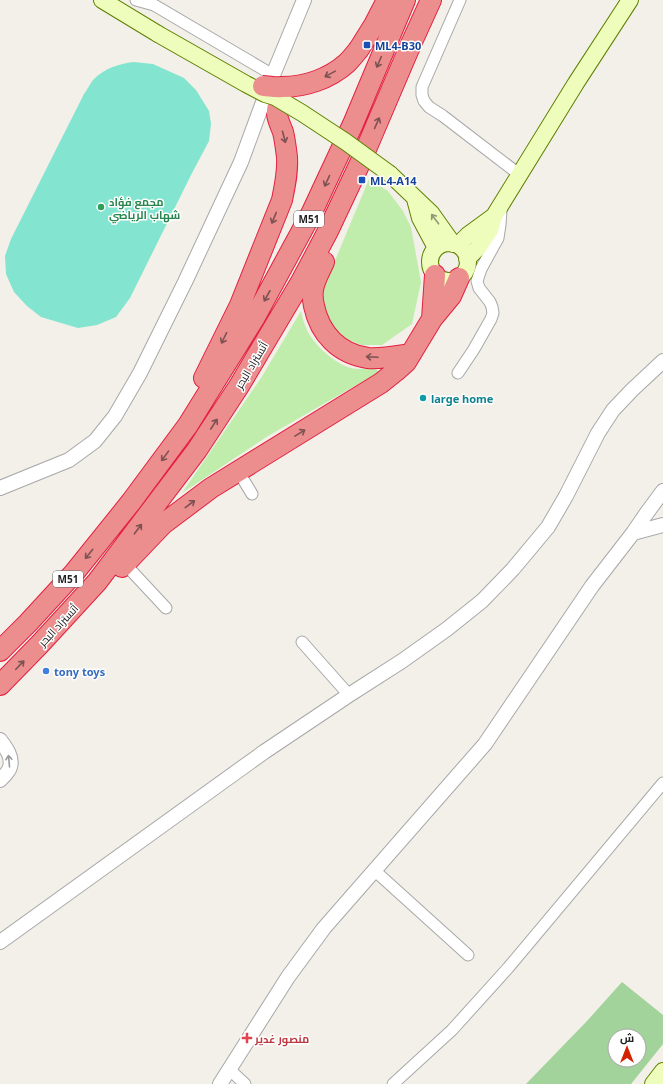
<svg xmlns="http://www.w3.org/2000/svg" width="663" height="1084" font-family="'Noto Sans',Cairo,sans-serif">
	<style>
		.grass { fill: #c1edac }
		.forest { fill: #a2d39a; fill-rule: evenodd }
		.pitch { fill: #83e4cf }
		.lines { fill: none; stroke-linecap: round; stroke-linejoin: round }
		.minor-casing { stroke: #a8a8a8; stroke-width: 13 }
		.tertiary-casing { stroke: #a8a8a8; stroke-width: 16 }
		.secondary-casing { stroke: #5d8000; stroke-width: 18 }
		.motorway-casing { stroke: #e42042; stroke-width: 22 }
		.minor { stroke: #fff; stroke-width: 11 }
		.tertiary { stroke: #fff; stroke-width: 14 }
		.secondary { stroke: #eefdbb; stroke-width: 16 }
		.motorway { stroke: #ec8d8e; stroke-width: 20 }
		.secondary-bridge-casing { stroke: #5d8000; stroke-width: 18; stroke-linecap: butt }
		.motorway-bridge-casing { stroke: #e42042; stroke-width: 22; stroke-linecap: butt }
		.secondary-bridge { stroke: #eefdbb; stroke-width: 16 }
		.motorway-bridge { stroke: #ec8d8e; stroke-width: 20 }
		.oneway { stroke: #7c5252 }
		.oneway2 { stroke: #929a76 }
		.oneway3 { stroke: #9b9b9b }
		.transit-dot { fill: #1a4fb4; stroke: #fff; stroke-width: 1.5 }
		.leisure-dot { fill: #2e9e5b; stroke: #fff; stroke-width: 1.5 }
		.culture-dot { fill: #0f9aa8; stroke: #fff; stroke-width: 1.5 }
		.shop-dot { fill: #3f7fe0; stroke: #fff; stroke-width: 1.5 }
		.health-dot { fill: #e0444e; stroke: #fff; stroke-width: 1.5 }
		.labels { text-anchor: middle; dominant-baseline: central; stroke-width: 3; stroke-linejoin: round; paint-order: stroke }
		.shield { fill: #fff; stroke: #646464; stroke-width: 1 }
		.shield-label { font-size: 10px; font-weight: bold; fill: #212121 }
		.transit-label { font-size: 11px; font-weight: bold; fill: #164399; stroke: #fff; text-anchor: start }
		.leisure-label { font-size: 11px; font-weight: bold; fill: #27864d; stroke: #fff; text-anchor: start }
		.street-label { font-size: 11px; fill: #212121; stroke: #fff }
		.culture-label { font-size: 11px; font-weight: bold; fill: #0d838f; stroke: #fff; text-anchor: start }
		.shop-label { font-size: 11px; font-weight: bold; fill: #366cbe; stroke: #fff; text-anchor: start }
		.health-label { font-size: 11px; font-weight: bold; fill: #be3a42; stroke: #fff; text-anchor: start }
	</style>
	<rect width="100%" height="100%" fill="#f2f0e8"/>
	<path class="grass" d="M369 179 388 191 403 211 411 227 421 282 412 324 382 345H361L344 338 332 326 324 312 323 293 329 275Z
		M301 311C303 320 306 330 311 337 321 351 341 369 359 369 363 369 369 367 374 367L379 372 268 436 182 493 261 378Z"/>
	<path class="forest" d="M622 982 663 1015V1044L631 1084H526L587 1021ZM615 1036H639V1060H615Z"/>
	<path class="pitch" d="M134 62 153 64 184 78 196 90 209 111 211 124 209 141 191 175 130 298 116 317 97 325 78 328 41 317 27 306 14 292 6 274 5 256 11 239 84 94C87 90 90 84 93 80 105 68 118 64 134 62Z"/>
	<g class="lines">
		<g class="minor-casing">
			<path id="minor" d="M136 0 154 5 273 75
				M460 0 422 87V95L424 101 429 107 443 116 520 175
				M458 373 474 349 491 319 493 313 492 307 490 302 479 288 477 281 481 269 498 238 500 225 501 210
				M238 471 252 494
				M125 564 166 608
				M302 642 349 695
				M374 870 468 955
				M230 1070 245 1084
				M393 1084 452 1030 508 968 663 783"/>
		</g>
		<g class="tertiary-casing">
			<path id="tertiary" d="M0 488 69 460 95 441 115 416 140 373 185 282 241 162 273 75 304 0
				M633 533 663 525
				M0 740C6 748 13 757 10 767 9 772 3 777 0 780
				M0 942 264 752 349 695 402 661 447 629 482 601 513 569 548 527 566 496 598 433 613 410 632 390 663 361
				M220 1084 288 977 324 928 485 744 592 586 633 533 646 514 663 491"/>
		</g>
		<g class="secondary-casing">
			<path id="secondary" d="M102 0 158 34
				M390 174 431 213 453 244
				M415 199 420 218 436 248
				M430 262a19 19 0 1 1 38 0a19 19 0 1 1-38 0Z
				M458 245 468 235 494 216
				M467 259 478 248 490 230 494 216 576 83 630 0
				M653 1084 663 1071"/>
		</g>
		<g class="motorway-casing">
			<path id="motorway" d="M359 49 374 25 387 0
				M324 262C320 271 314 281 313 290 312 295 313 301 314 306 320 334 339 354 368 358 382 359 397 356 411 354
				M432 319 435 275
				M204 378 240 305 282 200C285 185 288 172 287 157 286 149 285 140 283 132 278 119 274 114 280 100
				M122 567 163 524 211 488 381 383 396 371 406 362 432 319 451 296 459 278
				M0 651 28 623 74 573 131 502 188 425 255 317 312 212 353 124 405 0
				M0 685 40 644 97 582 197 450 239 386 302 280 328 231 361 161 411 44 431 0"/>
		</g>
		<use href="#minor" class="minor"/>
		<use href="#tertiary" class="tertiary"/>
		<use href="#secondary" class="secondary"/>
		<use href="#motorway" class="motorway"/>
		<g class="secondary-bridge-casing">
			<path id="secondary-bridge" d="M158 34 246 84 265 94 275 97 302 113 346 142 390 174"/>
		</g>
		<g class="motorway-bridge-casing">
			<path id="motorway-bridge" d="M263 86C269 86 275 88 282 87 305 87 329 79 347 63 351 59 355 54 359 49"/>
		</g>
		<use href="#secondary-bridge" class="secondary-bridge"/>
		<use href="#motorway-bridge" class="motorway-bridge"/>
	</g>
	<defs><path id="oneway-shaft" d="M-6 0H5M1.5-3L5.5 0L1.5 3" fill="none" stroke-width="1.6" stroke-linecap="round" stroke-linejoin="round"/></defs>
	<g class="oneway">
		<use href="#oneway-shaft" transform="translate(379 62) rotate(113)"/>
		<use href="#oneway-shaft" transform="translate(330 74) rotate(151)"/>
		<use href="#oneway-shaft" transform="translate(377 123) rotate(-66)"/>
		<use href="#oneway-shaft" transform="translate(284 137) rotate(75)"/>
		<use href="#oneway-shaft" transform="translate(327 181) rotate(115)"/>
		<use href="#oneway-shaft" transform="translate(274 218) rotate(112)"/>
		<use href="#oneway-shaft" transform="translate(267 296) rotate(119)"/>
		<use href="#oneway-shaft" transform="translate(224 338) rotate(116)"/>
		<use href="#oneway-shaft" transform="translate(372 357) rotate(-177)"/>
		<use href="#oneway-shaft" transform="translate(214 424) rotate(-57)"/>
		<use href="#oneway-shaft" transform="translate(300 433) rotate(-32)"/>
		<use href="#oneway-shaft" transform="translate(165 456) rotate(126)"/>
		<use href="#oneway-shaft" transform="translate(190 504) rotate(-37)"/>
		<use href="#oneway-shaft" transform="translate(138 529) rotate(-53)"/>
		<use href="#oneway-shaft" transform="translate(89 554) rotate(129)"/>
		<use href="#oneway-shaft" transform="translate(20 665) rotate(-46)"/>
	</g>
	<use class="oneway2" href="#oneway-shaft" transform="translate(435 219) rotate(-127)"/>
	<use class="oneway3" href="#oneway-shaft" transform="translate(9 761) rotate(-95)"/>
	<g class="transit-dot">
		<rect x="363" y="41" width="8" height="8" rx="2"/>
		<rect x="358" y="176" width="8" height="8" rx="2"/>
	</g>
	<circle class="leisure-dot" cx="101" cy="207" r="4"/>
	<circle class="culture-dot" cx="423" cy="398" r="4"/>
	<circle class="shop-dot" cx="46" cy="671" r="4"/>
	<path class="health-dot" d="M245 1032h4v4h4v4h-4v4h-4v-4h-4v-4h4z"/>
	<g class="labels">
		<g class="shield">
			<rect x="294" y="211" width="30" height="16" rx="3"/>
			<rect x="53" y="571" width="30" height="16" rx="3"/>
		</g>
		<g class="shield-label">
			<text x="309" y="219">M51</text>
			<text x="68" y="579">M51</text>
		</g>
		<g class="transit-label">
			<text x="375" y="45">ML4-B30</text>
			<text x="370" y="180">ML4-A14</text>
		</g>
		<g class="leisure-label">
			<text x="109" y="201">مجمع فؤاد<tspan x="109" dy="13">شهاب الرياضي</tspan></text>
		</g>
		<g class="street-label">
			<text transform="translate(251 365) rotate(-59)">أتستراد البحر</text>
			<text transform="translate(58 625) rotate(-47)">أتستراد البحر</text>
		</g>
		<g class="culture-label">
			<text x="431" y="398">large home</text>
		</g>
		<g class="shop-label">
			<text x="54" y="671">tony toys</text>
		</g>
		<g class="health-label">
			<text x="255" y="1038">منصور غدير</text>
		</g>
	</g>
	<g transform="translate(627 1048)"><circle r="19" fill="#ffffff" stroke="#a6a6a6"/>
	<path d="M0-3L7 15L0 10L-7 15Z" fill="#d22300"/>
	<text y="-6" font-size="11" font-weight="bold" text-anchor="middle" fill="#212121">ش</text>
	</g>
</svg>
